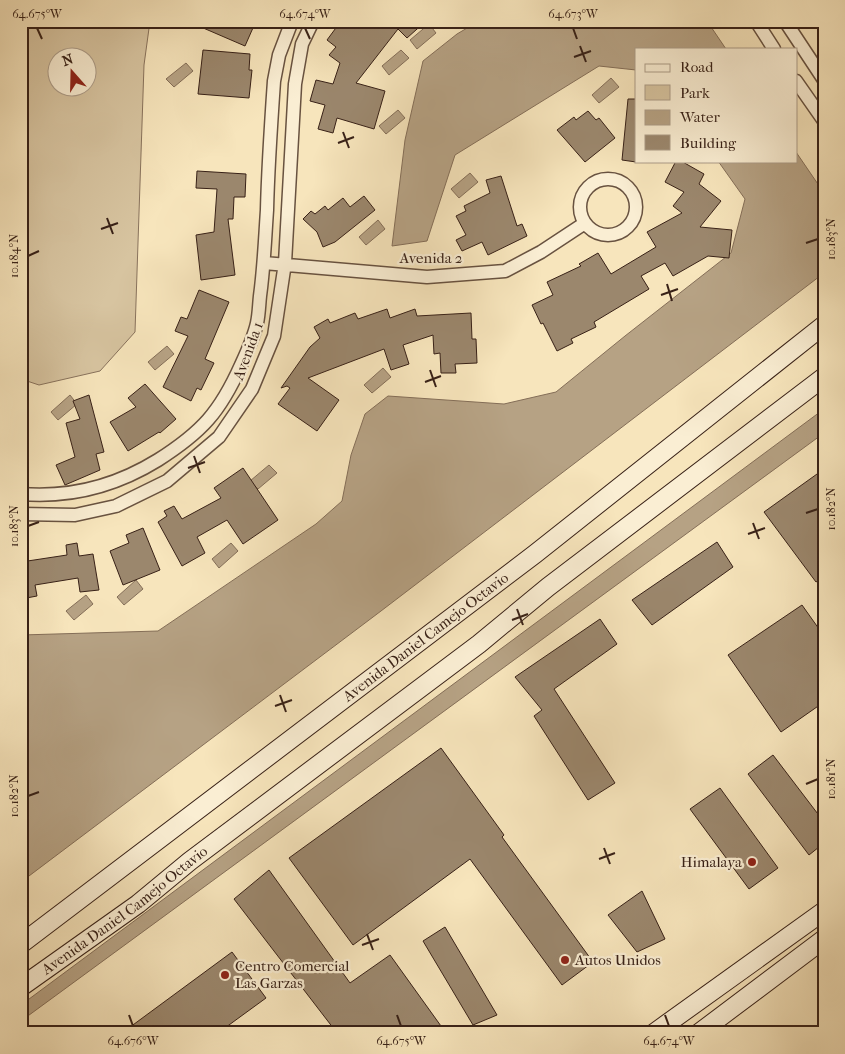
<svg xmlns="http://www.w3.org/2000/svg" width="845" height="1054" font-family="'IM FELL French Canon',serif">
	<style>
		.green { fill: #d7c4a0; stroke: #88725c; fill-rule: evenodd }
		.water { fill: #b6a284; stroke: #846e58 }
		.building { fill: #9b876d; stroke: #382117 }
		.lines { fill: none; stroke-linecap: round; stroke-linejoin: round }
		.street-casing { stroke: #685240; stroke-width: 15 }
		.secondary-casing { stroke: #382117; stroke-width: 20 }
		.street { stroke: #faeed3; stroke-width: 12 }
		.secondary { stroke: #faeed3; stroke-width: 18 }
		.ticks { fill: none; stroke: #382117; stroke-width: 2 }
		.poi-dot { fill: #8f2418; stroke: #faeed3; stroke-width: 2 }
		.labels { text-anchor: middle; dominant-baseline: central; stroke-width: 4.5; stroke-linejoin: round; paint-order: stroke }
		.street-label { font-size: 15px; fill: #382117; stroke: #faeed3 }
		.poi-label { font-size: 15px; fill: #382117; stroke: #faeed3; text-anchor: start }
		.neatline { fill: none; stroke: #382117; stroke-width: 2 }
		.ticks-label { font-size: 12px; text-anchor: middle; fill: #382117 }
	</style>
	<rect width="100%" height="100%" fill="#f7e5bc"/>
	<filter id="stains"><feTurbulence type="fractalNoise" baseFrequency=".004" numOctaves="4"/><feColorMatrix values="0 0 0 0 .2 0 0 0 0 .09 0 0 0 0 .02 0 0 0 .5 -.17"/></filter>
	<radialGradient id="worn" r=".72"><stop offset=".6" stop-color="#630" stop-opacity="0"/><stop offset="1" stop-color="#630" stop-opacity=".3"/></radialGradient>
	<path class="green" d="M21 21H150L144 65 135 332 100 371 39 385 21 379ZM58 58H88V88H58Z"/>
	<path class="water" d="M479 21H707L726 49H636V70L599 66 455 155 427 241 392 246 405 140 423 61 457 34Z
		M429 24 436 33 417 49 410 40Z
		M401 50 409 58 389 75 382 66Z
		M186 63 193 71 174 87 166 79Z
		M611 78 619 87 599 103 592 95Z
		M398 110 405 118 386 134 379 126Z
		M796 152 824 193V273L381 611 21 882V635L158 631 316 524 342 501 351 455 365 414 388 396 504 404 556 392 625 336 731 253 745 199 718 161H796Z
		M470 173 478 182 459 198 451 189Z
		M378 220 385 229 366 245 359 237Z
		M167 346 174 354 155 370 148 362Z
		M383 368 391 377 372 393 364 385Z
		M70 395 77 404 58 420 51 412Z
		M824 409V433L21 1021V1005Z
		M269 465 277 473 258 489 250 481Z
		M231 543 238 551 219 568 212 559Z
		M136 580 143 589 124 605 117 597Z
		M86 595 93 604 74 620 66 611Z"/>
	<path class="building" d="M187 21H256L245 46Z
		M341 21H426L407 38 398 29 356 83 385 91 374 129 337 118 333 133 318 129 325 105 310 101 316 80 333 84 340 63 329 55 336 47 327 40Z
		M203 50 250 54 249 70H252L249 98 198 94Z
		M628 99H636V162L622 160Z
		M588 111 596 120 599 118 615 138 585 162 557 130 574 117 576 120Z
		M676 161H681L704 174 699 184 721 201 700 227 732 230 729 258 708 256 673 276 665 263 641 276 649 289 594 322 596 327 571 339 573 343 557 351 543 323 541 324 532 305 553 295 547 282 581 266 579 264 598 253 611 274 656 247 647 232 682 213 673 206 684 192 665 182Z
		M197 171 246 174 245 197H234L233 219H228L235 275 201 280 196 235 214 232 217 189 196 188Z
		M501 176 517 226 522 224 527 236 488 255 482 242 462 251 456 240 466 235 456 216 466 211 464 206 490 193 486 180Z
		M364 196 375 210 335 242 323 247 317 232 303 219 311 211 315 214 325 206 328 210 343 198 350 207Z
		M199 290 229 302 205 359 214 363 201 390 197 388 191 401 163 387 188 336 175 331 181 317 187 319Z
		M387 309 390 318 415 309 417 316 471 313 472 339H476L477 363 455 364 456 373H441L440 353 434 354 433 335 403 345 409 364 391 370 384 349 308 378 339 400 317 431 278 404 290 388 287 386 281 388 310 347 320 338 314 327 328 319 330 323 355 313 358 319Z
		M145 384 176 419 160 433 159 432 128 451 110 422 136 407 128 398Z
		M89 395 104 452 96 454 100 470 65 485 56 465 75 457 66 423 80 419 73 401Z
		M243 468 278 520 243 544 227 520 197 537 205 553 182 566 158 522 167 516 164 511 174 506 182 519 221 498 214 488Z
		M824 469V577L816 582 764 512Z
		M143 528 160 570 123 585 110 551 129 543 126 535Z
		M717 542 733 567 652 625 632 600Z
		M77 543 79 556 93 554 99 590 80 592 78 578 35 585 37 596 21 599V562L67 555 66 545Z
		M802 605 824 636V702L781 732 728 655Z
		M600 619 617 644 554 689 615 783 588 800 534 716 542 710 515 677Z
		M441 748 504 835 502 837 593 962 562 985 470 859 353 945 289 858Z
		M773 755 824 822V843L809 855 748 774Z
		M720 788 778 868 749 889 690 809Z
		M269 870 350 983 390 955 446 1033H337L234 899Z
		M642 891 665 939 637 952 608 915Z
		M445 927 497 1015 473 1025 423 941Z
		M232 952 266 998 218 1033H122Z"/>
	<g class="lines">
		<g class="street-casing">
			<path id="street" d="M756 21 774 49
				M785 21 824 80
				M796 81 824 121
				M580 207a28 28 0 1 1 56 0a28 28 0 1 1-56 0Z
				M264 263 427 277 505 271 541 252 585 223
				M21 494C70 498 116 486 158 460 202 432 220 412 241 365 247 352 254 337 257 323 259 314 259 305 260 296 264 267 265 239 267 210 268 167 271 124 274 81L279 55 292 21
				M21 514 75 515 116 506 167 481 219 437 252 389 274 336 285 263 295 84 302 44 313 21"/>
		</g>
		<g class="secondary-casing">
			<g id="secondary">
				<path id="s1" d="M21 944 535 554 824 325"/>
				<path id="s2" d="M21 987 138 904 190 861 479 644 548 587 824 377"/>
				<path d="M654 1033 824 911"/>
				<path d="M699 1033 824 939"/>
			</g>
		</g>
		<use href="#street" class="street"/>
		<use href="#secondary" class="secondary"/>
	</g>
	<path class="ticks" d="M37 28 42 39M305 28 310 39M573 28 577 39M580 46 586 62M574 57 591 51M343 132 349 148M338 143 354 137M107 218 113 234M101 229 118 223M806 243 818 239M28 256 39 251M667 284 672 301M661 295 678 289M430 370 436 387M425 382 441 376M194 456 200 473M188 468 205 462M806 513 818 509M753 523 759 539M28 526 39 522M748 534 765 528M517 609 523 625M512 620 528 614M280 695 286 712M275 706 292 700M806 784 818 779M28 796 39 792M604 848 610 864M599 859 615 853M367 934 373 950M362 945 379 939M129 1015 133 1026M397 1015 401 1026M665 1015 669 1026"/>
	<g class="poi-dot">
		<circle cx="752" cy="862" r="5"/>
		<circle cx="565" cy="960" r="5"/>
		<circle cx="225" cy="975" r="5"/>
	</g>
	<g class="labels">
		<g class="street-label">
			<text x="431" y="258">Avenida 2</text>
			<text transform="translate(248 351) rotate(-70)">Avenida 1</text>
			<text stroke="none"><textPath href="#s1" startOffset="508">Avenida Daniel Camejo Octavio</textPath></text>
			<text stroke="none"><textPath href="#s2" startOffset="129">Avenida Daniel Camejo Octavio</textPath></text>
		</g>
		<g class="poi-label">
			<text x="742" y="862" text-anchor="end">Himalaya</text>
			<text x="575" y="960">Autos Unidos</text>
			<text x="235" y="966">Centro Comercial<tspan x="235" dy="17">Las Garzas</tspan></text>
		</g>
	</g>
	<rect width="845" height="1054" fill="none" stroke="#f7e5bc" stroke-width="55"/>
	<rect x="635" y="48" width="162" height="115" fill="#faeed3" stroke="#ac9c88"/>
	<rect x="645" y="64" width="25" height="8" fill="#faeed3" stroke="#ac9c88"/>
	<text x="680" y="72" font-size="15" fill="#382117">Road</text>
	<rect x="645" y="85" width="25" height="15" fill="#d7c4a0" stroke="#ac9c88"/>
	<text x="680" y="98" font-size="15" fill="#382117">Park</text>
	<rect x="645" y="110" width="25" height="15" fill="#b6a284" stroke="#ac9c88"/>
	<text x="680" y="122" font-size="15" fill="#382117">Water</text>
	<rect x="645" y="135" width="25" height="15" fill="#9b876d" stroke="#ac9c88"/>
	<text x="680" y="148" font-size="15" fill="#382117">Building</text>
	<g transform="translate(72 72) rotate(340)"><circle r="24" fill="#faeed3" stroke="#ac9c88"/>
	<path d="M0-4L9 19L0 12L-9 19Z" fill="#8f2418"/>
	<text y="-8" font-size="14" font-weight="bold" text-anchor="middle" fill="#382117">N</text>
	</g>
	<rect x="28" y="28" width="790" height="998" class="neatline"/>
	<g class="ticks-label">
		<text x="37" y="18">64.675°W</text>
		<text x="305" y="18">64.674°W</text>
		<text x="573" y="18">64.673°W</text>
		<text transform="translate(831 239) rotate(-90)" y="4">10.183°N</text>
		<text transform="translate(14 256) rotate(-90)" y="4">10.184°N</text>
		<text transform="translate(831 509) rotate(-90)" y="4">10.182°N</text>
		<text transform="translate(14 526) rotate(-90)" y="4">10.183°N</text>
		<text transform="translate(831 779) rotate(-90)" y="4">10.181°N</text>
		<text transform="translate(14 796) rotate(-90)" y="4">10.182°N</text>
		<text x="133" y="1045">64.676°W</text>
		<text x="401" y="1045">64.675°W</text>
		<text x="669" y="1045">64.674°W</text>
	</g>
	<rect width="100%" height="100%" filter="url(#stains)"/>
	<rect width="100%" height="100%" fill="url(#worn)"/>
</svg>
